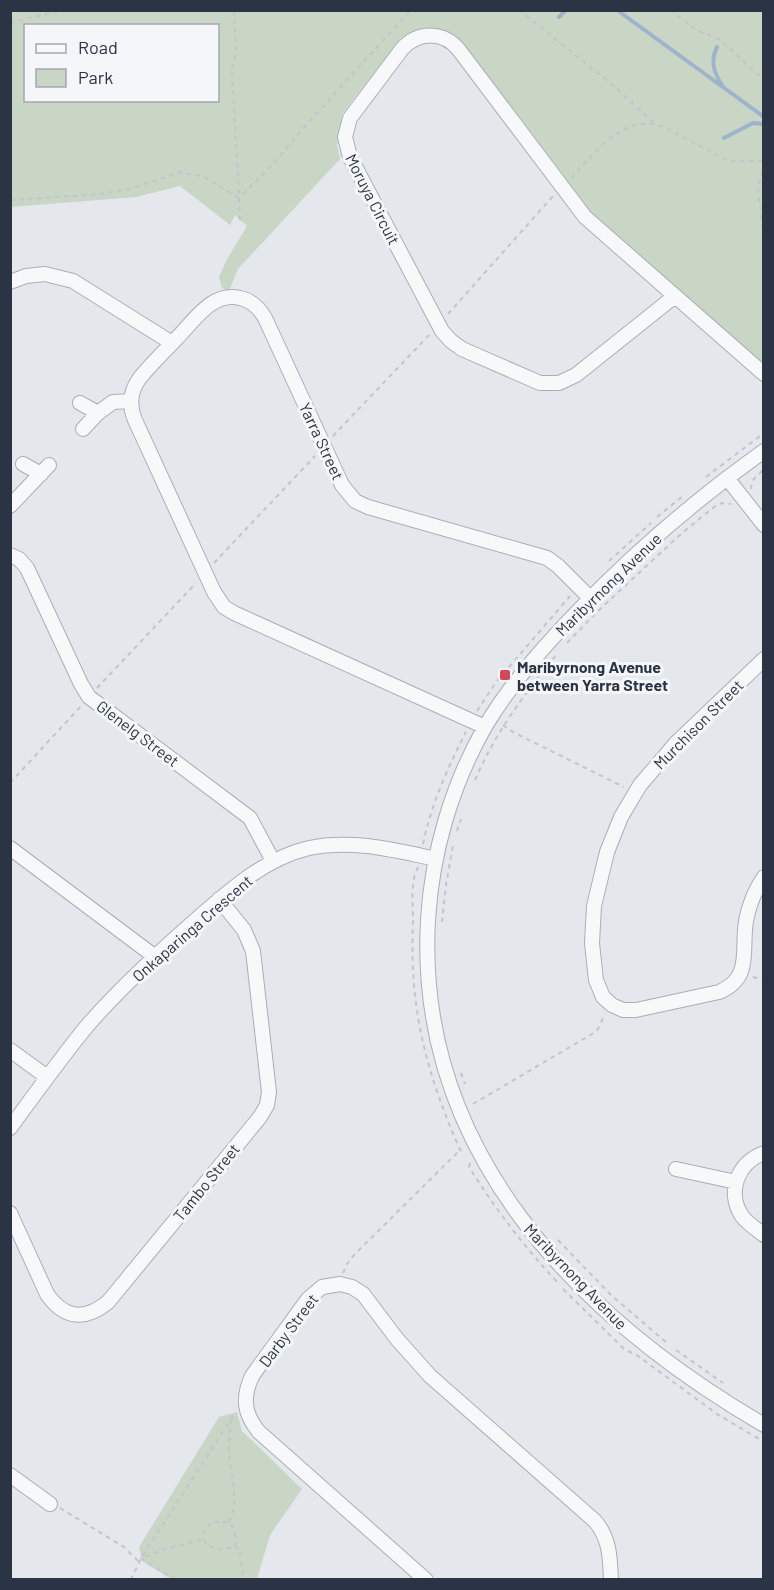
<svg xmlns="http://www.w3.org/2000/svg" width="774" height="1590" font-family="Barlow,sans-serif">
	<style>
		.green { fill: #c9d6c5; fill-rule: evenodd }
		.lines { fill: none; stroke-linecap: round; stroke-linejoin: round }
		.stream { stroke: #9fb4cc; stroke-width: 4 }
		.minor-casing { stroke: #a9aeb7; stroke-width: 16 }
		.path { stroke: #c2c5cb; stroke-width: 2; stroke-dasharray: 4.5 4.5; stroke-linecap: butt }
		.minor { stroke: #f7f8fa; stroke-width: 14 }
		.poi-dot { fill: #d1495b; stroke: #f4f6f9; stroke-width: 2 }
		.labels { text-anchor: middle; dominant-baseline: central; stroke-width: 6; stroke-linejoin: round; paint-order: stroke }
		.street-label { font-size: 16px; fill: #2b3445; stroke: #f4f6f9 }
		.poi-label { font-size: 16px; font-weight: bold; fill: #2b3445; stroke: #f4f6f9; text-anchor: start }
	</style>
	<rect width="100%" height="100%" fill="#e4e7ec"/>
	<path class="green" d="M11 11H763V365L591 215 496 91 432 31 417 30 401 38 342 114 337 145 340 159 238 269 229 291 222 288 219 277 226 261 247 226 235 215 230 225 180 186 136 197 11 207ZM26 26H218V100H26Z
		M237 1412 242 1431 302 1489 270 1535 257 1579H171L142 1561 139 1547 219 1417Z"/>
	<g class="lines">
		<path class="stream" d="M617 10 764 117
			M559 17 566 10
			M717 47C710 61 714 73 722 85
			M724 138 753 123 764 124"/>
		<g class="minor-casing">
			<path id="minor" d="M10 282 26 276 45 274 73 281 172 343
				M675 296 576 375 559 383H540L462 349 451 341 442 331 350 157 345 137 350 118 402 49C418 31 444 31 459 50L585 217 764 374
				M80 403 98 413 113 402 131 401
				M83 429 98 413
				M764 451C698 498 636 551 580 609 545 645 512 682 486 725 452 784 432 852 428 920 415 1150 577 1316 764 1425
				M23 464 41 474
				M727 478 764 525
				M10 506 49 465
				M10 555 19 559 27 568 81 684 89 697 250 818 273 861
				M764 659 676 743 640 785 621 817 607 852 594 906 592 943 596 980 603 997 612 1005 623 1010H636L719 992C753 978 741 950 746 921 749 905 755 890 764 877
				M485 727 234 613 224 607 214 592 135 420C129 406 130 392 139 379 150 365 164 352 177 338 194 321 212 291 240 298 251 300 259 308 265 318L342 485 355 501 368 507 547 558 558 566 590 598
				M10 848 154 956
				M10 1050 47 1077
				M10 1128C35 1094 60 1059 87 1026 121 987 159 952 198 918 231 889 266 858 309 848 352 839 394 850 436 859
				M764 1153C738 1162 726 1192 742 1216 748 1224 756 1229 764 1235
				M676 1169 736 1182
				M10 1213 47 1294C64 1319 85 1321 108 1302L260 1117 267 1105 269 1092 253 951 244 930 219 899
				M10 1475 50 1504
				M426 1580 259 1432C244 1414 242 1398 252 1376L308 1299 322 1287 340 1284 352 1287 363 1294 397 1339 430 1376 595 1521C610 1539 610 1557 611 1580"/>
		</g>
		<path class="path" d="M234 10 236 51 232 70 239 198
			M519 10 608 81 654 123
			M670 10 698 31 719 39 764 80
			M10 23 63 10
			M764 162 758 189 764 242
			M571 178C595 153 623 113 662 126L729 161H764
			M10 200 101 194 133 188 181 172 204 177 239 198
			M240 220 239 198 274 163 306 125 411 10
			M448 314 554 195
			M333 436 430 334
			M706 477 764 433
			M751 489 752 481 764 469
			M657 517 683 496
			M609 561 651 523
			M214 563 315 456
			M567 643 598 611 682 533 714 507 722 503 731 504
			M97 688 196 583
			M477 711 497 681 570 596
			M503 725 513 732 624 787
			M475 780C495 733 525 693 557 654
			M10 783 81 706
			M457 831 461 819
			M423 844C431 805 448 767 466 732
			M418 867C417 871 414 875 414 880 411 893 413 908 413 922 409 1008 426 1072 460 1150L465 1152
			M442 922 446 885 453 845
			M753 977 764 980
			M461 1073 465 1084
			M473 1104 592 1034 598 1029 605 1014
			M470 1163 469 1167C496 1210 523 1245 557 1282
			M558 1240 611 1295 667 1343
			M343 1273 347 1264 354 1255 460 1150
			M563 1289 624 1349 638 1356 717 1414 764 1442
			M676 1350 723 1383
			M60 1508 124 1547 139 1562
			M214 1522H229C234 1527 238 1540 235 1546 222 1551 214 1551 204 1541 203 1531 206 1527 214 1522Z
			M229 1522C240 1501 230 1473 229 1451 229 1440 230 1429 231 1418
			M235 1546 239 1549 244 1580
			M131 1580 141 1558 235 1413
			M175 1580 141 1558 165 1549 204 1539"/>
		<use href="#minor" class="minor"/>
	</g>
	<rect class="poi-dot" x="499" y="669" width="12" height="12" rx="3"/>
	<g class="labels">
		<g class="street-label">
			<text transform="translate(373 199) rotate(63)">Moruya Circuit</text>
			<text transform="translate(322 441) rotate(65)">Yarra Street</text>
			<text transform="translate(608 584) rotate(-44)">Maribyrnong Avenue</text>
			<text transform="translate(698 724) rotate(-45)">Murchison Street</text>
			<text transform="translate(138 733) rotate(37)">Glenelg Street</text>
			<text transform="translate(192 928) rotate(-41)">Onkaparinga Crescent</text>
			<text transform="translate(206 1182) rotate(-51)">Tambo Street</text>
			<text transform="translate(576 1276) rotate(46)">Maribyrnong Avenue</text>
			<text transform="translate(288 1330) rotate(-53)">Darby Street</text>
		</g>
		<g class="poi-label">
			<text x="517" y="666">Maribyrnong Avenue<tspan x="517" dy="18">between Yarra Street</tspan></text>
		</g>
	</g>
	<rect width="774" height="1590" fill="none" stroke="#2b3445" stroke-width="24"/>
	<rect x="24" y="24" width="195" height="78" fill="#f4f6f9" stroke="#a4a8b1" stroke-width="1.5"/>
	<rect x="36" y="44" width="30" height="9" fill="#f7f8fa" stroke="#a4a8b1" stroke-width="1.5"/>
	<text x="78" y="54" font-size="18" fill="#2b3445">Road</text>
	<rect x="36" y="69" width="30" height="18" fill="#c9d6c5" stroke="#a4a8b1" stroke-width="1.5"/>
	<text x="78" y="84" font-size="18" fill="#2b3445">Park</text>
</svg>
